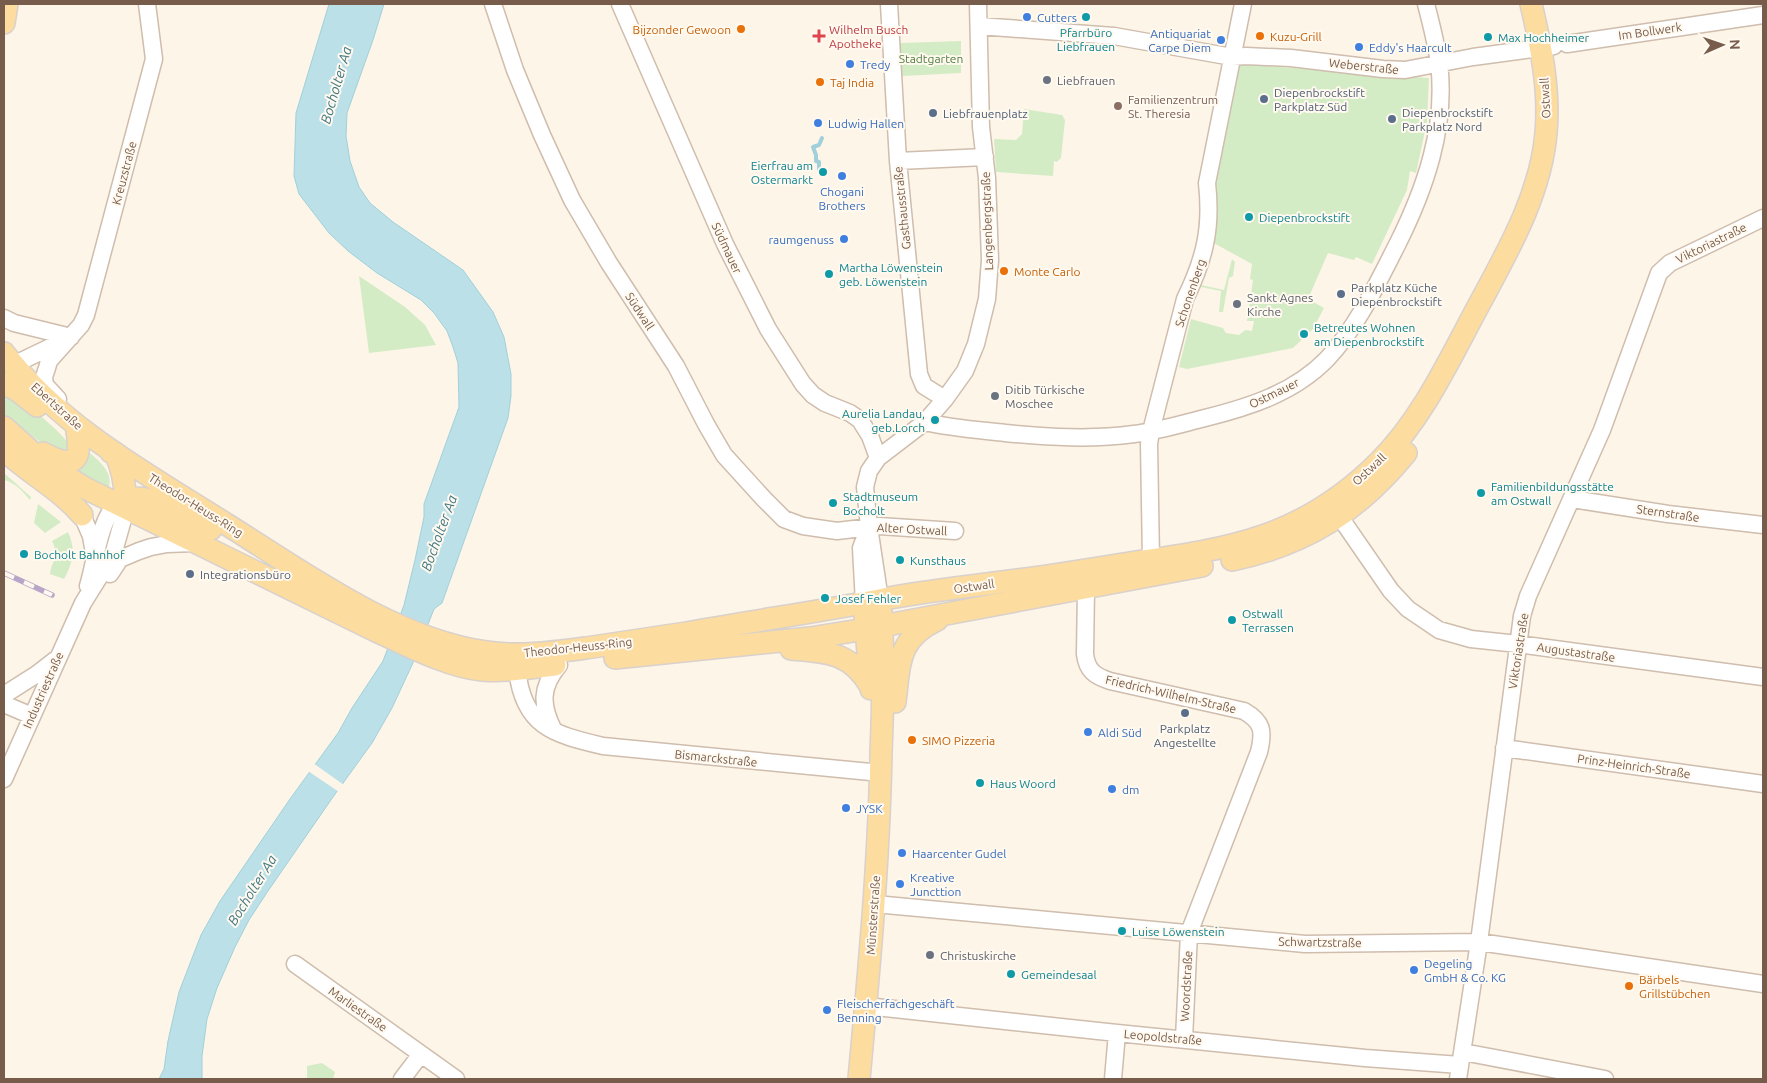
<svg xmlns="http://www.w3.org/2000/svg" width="1767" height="1083" font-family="Ubuntu,sans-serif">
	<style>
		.green { fill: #d4ecc5 }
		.water { fill: #bbe0e8; stroke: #a1d0da }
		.pier { fill: #fdf5e8 }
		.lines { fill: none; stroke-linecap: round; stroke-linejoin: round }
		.stream { stroke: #a1d0da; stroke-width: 4 }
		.minor-casing { stroke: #cfbdad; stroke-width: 19 }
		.major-casing { stroke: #d9d1cd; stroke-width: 24 }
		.minor { stroke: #fff; stroke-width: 16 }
		.major { stroke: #fcdc9f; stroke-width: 21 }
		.rail-casing { stroke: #b8a5c8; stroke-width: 5.5 }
		.rail { stroke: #fff9ef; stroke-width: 4; stroke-dasharray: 11; stroke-linecap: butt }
		.shop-dot { fill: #3f7fe0; stroke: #fff9ef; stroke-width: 2 }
		.culture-dot { fill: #0f9aa8; stroke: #fff9ef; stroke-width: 2 }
		.food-dot { fill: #e8710a; stroke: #fff9ef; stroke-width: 2 }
		.health-dot { fill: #e0444e; stroke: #fff9ef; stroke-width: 2 }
		.worship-dot { fill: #6b7280; stroke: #fff9ef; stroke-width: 2 }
		.service-dot { fill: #5c6f8a; stroke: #fff9ef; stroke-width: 2 }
		.education-dot { fill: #8d6e63; stroke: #fff9ef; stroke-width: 2 }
		.labels { text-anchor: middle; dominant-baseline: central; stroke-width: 4; stroke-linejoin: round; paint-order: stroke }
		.shop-label { font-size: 12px; fill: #366cbe; stroke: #fff9ef; text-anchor: start }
		.food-label { font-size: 12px; fill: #c56008; stroke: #fff9ef; text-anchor: start }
		.health-label { font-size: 12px; fill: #be3a42; stroke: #fff9ef; text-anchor: start }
		.street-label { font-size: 12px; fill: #785c4b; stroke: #fff9ef }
		.culture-label { font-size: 12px; fill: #0d838f; stroke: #fff9ef; text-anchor: start }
		.park-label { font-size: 12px; fill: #537e42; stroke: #fff9ef }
		.worship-label { font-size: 12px; fill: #5b616d; stroke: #fff9ef; text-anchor: start }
		.service-label { font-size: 12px; fill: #4e5e75; stroke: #fff9ef; text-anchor: start }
		.education-label { font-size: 12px; fill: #785e54; stroke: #fff9ef; text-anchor: start }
		.water-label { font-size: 14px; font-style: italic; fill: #407885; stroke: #fff9ef }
	</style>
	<rect width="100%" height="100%" fill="#fdf5e8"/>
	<path class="green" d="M961 41V73L902 76 900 43Z
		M1239 64 1429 78 1427 122 1416 173 1410 171 1407 190 1372 264 1356 257 1354 260 1328 253 1308 299 1324 308 1313 329 1293 348 1187 369 1179 367 1191 319 1223 328 1226 333 1239 335 1245 330 1252 331 1254 321H1247L1253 280 1250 279 1252 264 1210 241 1213 191Z
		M1024 109 1062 115 1065 120 1061 158 1057 162 1054 161 1053 176 996 172 994 139 1016 140 1022 134Z
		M1232 259 1235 262 1233 276 1229 278 1223 312H1219L1221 291 1201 287V285L1224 290Z
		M359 276 405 307 425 325 436 345 369 353Z
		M4 388C17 396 61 431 68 443 69 447 68 448 68 451L54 452 4 416Z
		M90 453C100 462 113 472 109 487L106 489 77 474Z
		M4 473 31 497 30 500C22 491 16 483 4 480Z
		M38 504 61 522 45 533 34 523Z
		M68 532C76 549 73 563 64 579L50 574C52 557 61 561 52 541Z
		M322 1063 335 1072 333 1079H307V1066Z"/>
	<path class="water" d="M329 4H384L373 40 347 113 346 136 350 161 359 187 370 203 393 222 463 270 493 312 504 337 511 374V396L508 418 442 603 434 609 412 665 392 708 372 743 333 797 268 891 249 920 235 947 217 988 207 1019 202 1056V1079H159L164 1069 168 1041 179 992 201 935 220 901 290 799 338 733 352 708 383 661 404 605 415 560 424 517V504L459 407 458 363 453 347 447 331 434 313 421 300 377 273 348 251 329 233 299 194 294 176 296 113Z"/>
	<path class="pier" d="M313 763 344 785 339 792 308 771Z"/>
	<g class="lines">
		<path class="stream" d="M819 170V162L816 161V155L813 147 819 145 822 138"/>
		<g class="minor-casing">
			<path id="minor" d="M493 4 515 70 542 135 572 200 609 263 676 366 706 424 724 455 764 499 784 519 803 526 837 531 879 526 955 531
				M620 4 725 244 768 329 803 384 813 395 825 403 850 413 860 420 870 436 878 458
				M889 4 898 161 919 374 924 386 945 399
				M979 26 1114 36 1232 57 1246 56 1291 58 1383 69 1405 70 1473 57 1554 46
				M1567 44 1763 15
				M898 161 985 157
				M4 318 14 323 71 337
				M13 365 65 340
				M58 399 45 385 44 377 47 368 49 361 81 325 86 315 154 59 147 4
				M925 422C951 428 978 430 1005 433 1048 437 1091 440 1134 434 1158 431 1181 424 1205 418 1249 407 1294 393 1327 359 1357 327 1377 284 1397 245 1425 189 1447 127 1439 63 1436 43 1431 23 1426 4
				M1572 499 1668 514 1763 525
				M1333 507 1391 591 1408 609 1439 630 1471 639 1518 644 1763 677
				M82 515 91 536 94 553
				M1151 560 1149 444 1151 431 1185 299C1205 258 1212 228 1207 183L1243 4
				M110 574 120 559 139 551 151 547 167 544 195 543
				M88 586C96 559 98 526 116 503
				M1086 588 1085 654C1087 671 1095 676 1110 681L1244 711C1263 722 1264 731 1259 752L1189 933 1184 1039
				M880 600 869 527 865 487 869 471 878 458 925 422 945 399 965 371 976 344 987 299 990 260 987 178 981 127 978 4
				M864 603 861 548 869 527
				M517 669C523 726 552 734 603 746L881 773
				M4 695 37 674 55 660
				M4 704 32 716
				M554 731C541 705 540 688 559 665
				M1504 748 1763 784
				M4 779 83 603 113 555 124 516 125 507
				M875 904 1305 944 1479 942 1763 984
				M295 964 456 1079
				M866 1006 1117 1033 1365 1058 1460 1065
				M1463 1052 1605 1079
				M402 1079 421 1054
				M1113 1079 1117 1033
				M1458 1079 1479 942 1522 616 1528 596 1602 430 1659 273 1670 263 1763 218"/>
		</g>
		<g class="major-casing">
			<path id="major" d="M4 23 7 4
				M4 353C62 428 147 474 226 524 303 572 394 639 486 652 519 657 554 652 586 648 620 643 653 638 686 633 752 621 818 612 884 599 920 592 957 588 994 583 1037 578 1080 571 1123 564 1227 549 1301 540 1379 462 1424 417 1451 356 1481 301 1509 249 1541 193 1546 133 1550 90 1541 46 1531 4
				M4 383 18 391 37 406
				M4 427 44 463 85 488 374 630C405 644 448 667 482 670 506 672 531 668 555 665
				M4 450C28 473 60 489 82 515
				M111 452 115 453C123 470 126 488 125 507
				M43 453C79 472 82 458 76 425
				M116 503C144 486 186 516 211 529
				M1232 560C1305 545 1359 511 1406 453
				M865 617 871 689
				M791 649C827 652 851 652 871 687
				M615 658 810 638 866 629 1202 566
				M895 702C900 663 897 639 937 620
				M859 1079C869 971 879 862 881 753 883 706 884 660 881 612"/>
		</g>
		<use href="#minor" class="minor"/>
		<use href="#major" class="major"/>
		<g class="rail-casing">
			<path id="rail" d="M4 573 52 595"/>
		</g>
		<use href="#rail" class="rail"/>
	</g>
	<g class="shop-dot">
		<circle cx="1027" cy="17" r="5"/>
		<circle cx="1221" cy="40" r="5"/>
		<circle cx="1359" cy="47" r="5"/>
		<circle cx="850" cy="64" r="5"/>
		<circle cx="818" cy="123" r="5"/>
		<circle cx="842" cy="176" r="5"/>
		<circle cx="844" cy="239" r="5"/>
		<circle cx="1088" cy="732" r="5"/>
		<circle cx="1112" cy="789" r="5"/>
		<circle cx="846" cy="808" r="5"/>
		<circle cx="902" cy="853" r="5"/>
		<circle cx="900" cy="884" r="5"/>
		<circle cx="1414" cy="970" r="5"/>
		<circle cx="827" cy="1010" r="5"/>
	</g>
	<g class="culture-dot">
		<circle cx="1086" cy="17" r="5"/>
		<circle cx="1488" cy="37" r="5"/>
		<circle cx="823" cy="172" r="5"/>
		<circle cx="1249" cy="217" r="5"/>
		<circle cx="829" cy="274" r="5"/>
		<circle cx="1304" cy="334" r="5"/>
		<circle cx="935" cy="420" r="5"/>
		<circle cx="1481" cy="493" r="5"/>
		<circle cx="833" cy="503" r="5"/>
		<circle cx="24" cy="554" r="5"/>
		<circle cx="900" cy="560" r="5"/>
		<circle cx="825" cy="598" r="5"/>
		<circle cx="1232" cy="620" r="5"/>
		<circle cx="980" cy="783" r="5"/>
		<circle cx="1122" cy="931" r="5"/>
		<circle cx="1011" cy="974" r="5"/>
	</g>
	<g class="food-dot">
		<circle cx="741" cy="29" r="5"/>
		<circle cx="1260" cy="36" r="5"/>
		<circle cx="820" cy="82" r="5"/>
		<circle cx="1004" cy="271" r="5"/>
		<circle cx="912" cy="740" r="5"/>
		<circle cx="1629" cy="986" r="5"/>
	</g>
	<path class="health-dot" d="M816.5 28.5h5v5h5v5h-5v5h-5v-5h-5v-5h5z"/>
	<g class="worship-dot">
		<circle cx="1047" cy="80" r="5"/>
		<circle cx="1237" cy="304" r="5"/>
		<circle cx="995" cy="396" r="5"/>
		<circle cx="930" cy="955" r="5"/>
	</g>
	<g class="service-dot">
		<circle cx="1264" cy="99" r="5"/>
		<circle cx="933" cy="113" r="5"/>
		<circle cx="1392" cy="119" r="5"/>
		<circle cx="1341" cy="294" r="5"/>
		<circle cx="190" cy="574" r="5"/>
		<circle cx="1185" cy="713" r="5"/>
	</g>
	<circle class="education-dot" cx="1118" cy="106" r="5"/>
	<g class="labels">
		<g class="shop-label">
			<text x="1037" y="17">Cutters</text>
			<text x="1211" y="33" text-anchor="end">Antiquariat<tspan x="1211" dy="14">Carpe Diem</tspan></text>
			<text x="1369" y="47">Eddy's Haarcult</text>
			<text x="860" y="64">Tredy</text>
			<text x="828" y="123">Ludwig Hallen</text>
			<text x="842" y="191" text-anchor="middle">Chogani<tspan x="842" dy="14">Brothers</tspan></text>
			<text x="834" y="239" text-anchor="end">raumgenuss</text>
			<text x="1098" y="732">Aldi Süd</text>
			<text x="1122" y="789">dm</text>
			<text x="856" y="808">JYSK</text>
			<text x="912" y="853">Haarcenter Gudel</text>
			<text x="910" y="877">Kreative<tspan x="910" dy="14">Juncttion</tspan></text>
			<text x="1424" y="963">Degeling<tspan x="1424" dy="14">GmbH &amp; Co. KG</tspan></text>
			<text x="837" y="1003">Fleischerfachgeschäft<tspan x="837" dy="14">Benning</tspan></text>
		</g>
		<g class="food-label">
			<text x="731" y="29" text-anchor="end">Bijzonder Gewoon</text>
			<text x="1270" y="36">Kuzu-Grill</text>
			<text x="830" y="82">Taj India</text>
			<text x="1014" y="271">Monte Carlo</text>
			<text x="922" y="740">SIMO Pizzeria</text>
			<text x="1639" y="979">Bärbels<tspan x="1639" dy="14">Grillstübchen</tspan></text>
		</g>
		<g class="health-label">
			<text x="829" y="29">Wilhelm Busch<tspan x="829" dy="14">Apotheke</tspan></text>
		</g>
		<g class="street-label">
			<text transform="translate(1650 31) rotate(-8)">Im Bollwerk</text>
			<text transform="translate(1364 66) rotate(6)">Weberstraße</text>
			<text transform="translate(1545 98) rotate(-93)">Ostwall</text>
			<text transform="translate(124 173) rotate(-75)">Kreuzstraße</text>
			<text transform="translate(902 208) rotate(-96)">Gasthausstraße</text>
			<text transform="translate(987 221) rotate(-92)">Langenbergstraße</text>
			<text transform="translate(1711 243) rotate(-26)">Viktoriastraße</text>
			<text transform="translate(727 248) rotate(65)">Südmauer</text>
			<text transform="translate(1190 293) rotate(-71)">Schonenberg</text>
			<text transform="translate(640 311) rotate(57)">Südwall</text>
			<text transform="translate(1274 393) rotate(-26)">Ostmauer</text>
			<text transform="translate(57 406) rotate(42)">Ebertstraße</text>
			<text transform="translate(1369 469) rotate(-43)">Ostwall</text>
			<text transform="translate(196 505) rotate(32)">Theodor-Heuss-Ring</text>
			<text transform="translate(1668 513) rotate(8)">Sternstraße</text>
			<text transform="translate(912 529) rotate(3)">Alter Ostwall</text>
			<text transform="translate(974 586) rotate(-8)">Ostwall</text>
			<text transform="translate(578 647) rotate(-6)">Theodor-Heuss-Ring</text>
			<text transform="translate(1518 651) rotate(-81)">Viktoriastraße</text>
			<text transform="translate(1576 652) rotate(8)">Augustastraße</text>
			<text transform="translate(43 690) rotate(-66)">Industriestraße</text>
			<text transform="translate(1171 694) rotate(13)">Friedrich-Wilhelm-Straße</text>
			<text transform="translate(716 758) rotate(6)">Bismarckstraße</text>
			<text transform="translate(1634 766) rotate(8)">Prinz-Heinrich-Straße</text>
			<text transform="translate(873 915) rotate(-86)">Münsterstraße</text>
			<text transform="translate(1320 942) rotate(1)">Schwartzstraße</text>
			<text transform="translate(1186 986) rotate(-87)">Woordstraße</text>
			<text transform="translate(358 1009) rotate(35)">Marliestraße</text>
			<text transform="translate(1163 1037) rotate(5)">Leopoldstraße</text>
		</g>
		<g class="culture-label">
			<text x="1086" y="32" text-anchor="middle">Pfarrbüro<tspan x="1086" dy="14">Liebfrauen</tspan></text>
			<text x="1498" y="37">Max Hochheimer</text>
			<text x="813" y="165" text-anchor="end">Eierfrau am<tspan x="813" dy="14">Ostermarkt</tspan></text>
			<text x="1259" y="217">Diepenbrockstift</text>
			<text x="839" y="267">Martha Löwenstein<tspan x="839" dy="14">geb. Löwenstein</tspan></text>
			<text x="1314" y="327">Betreutes Wohnen<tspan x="1314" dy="14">am Diepenbrockstift</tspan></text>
			<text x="925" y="413" text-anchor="end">Aurelia Landau,<tspan x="925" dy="14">geb.Lorch</tspan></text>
			<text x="1491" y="486">Familienbildungsstätte<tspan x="1491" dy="14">am Ostwall</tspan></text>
			<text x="843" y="496">Stadtmuseum<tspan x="843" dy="14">Bocholt</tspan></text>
			<text x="34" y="554">Bocholt Bahnhof</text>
			<text x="910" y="560">Kunsthaus</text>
			<text x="835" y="598">Josef Fehler</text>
			<text x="1242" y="613">Ostwall<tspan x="1242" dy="14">Terrassen</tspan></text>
			<text x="990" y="783">Haus Woord</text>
			<text x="1132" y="931">Luise Löwenstein</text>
			<text x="1021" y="974">Gemeindesaal</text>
		</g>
		<g class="park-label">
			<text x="931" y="58">Stadtgarten</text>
		</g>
		<g class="worship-label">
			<text x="1057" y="80">Liebfrauen</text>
			<text x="1247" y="297">Sankt Agnes<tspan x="1247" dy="14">Kirche</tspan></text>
			<text x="1005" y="389">Ditib Türkische<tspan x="1005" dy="14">Moschee</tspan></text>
			<text x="940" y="955">Christuskirche</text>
		</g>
		<g class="service-label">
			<text x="1274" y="92">Diepenbrockstift<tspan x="1274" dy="14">Parkplatz Süd</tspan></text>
			<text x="1402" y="112">Diepenbrockstift<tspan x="1402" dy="14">Parkplatz Nord</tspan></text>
			<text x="943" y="113">Liebfrauenplatz</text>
			<text x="1351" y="287">Parkplatz Küche<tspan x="1351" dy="14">Diepenbrockstift</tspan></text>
			<text x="200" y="574">Integrationsbüro</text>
			<text x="1185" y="728" text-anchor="middle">Parkplatz<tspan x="1185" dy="14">Angestellte</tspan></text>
		</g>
		<g class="education-label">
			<text x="1128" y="99">Familienzentrum<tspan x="1128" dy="14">St. Theresia</tspan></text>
		</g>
		<g class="water-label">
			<text transform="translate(336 85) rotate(-74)">Bocholter Aa</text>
			<text transform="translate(439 533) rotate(-70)">Bocholter Aa</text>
			<text transform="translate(252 890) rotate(-58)">Bocholter Aa</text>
		</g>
	</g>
	<rect width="1767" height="1083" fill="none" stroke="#785c4b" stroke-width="10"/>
	<g transform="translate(1722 45) rotate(88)" stroke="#fff9ef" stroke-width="4" paint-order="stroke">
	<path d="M0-4L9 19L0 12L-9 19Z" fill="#785c4b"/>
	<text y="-8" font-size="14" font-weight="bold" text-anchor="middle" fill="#785c4b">N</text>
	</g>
</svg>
